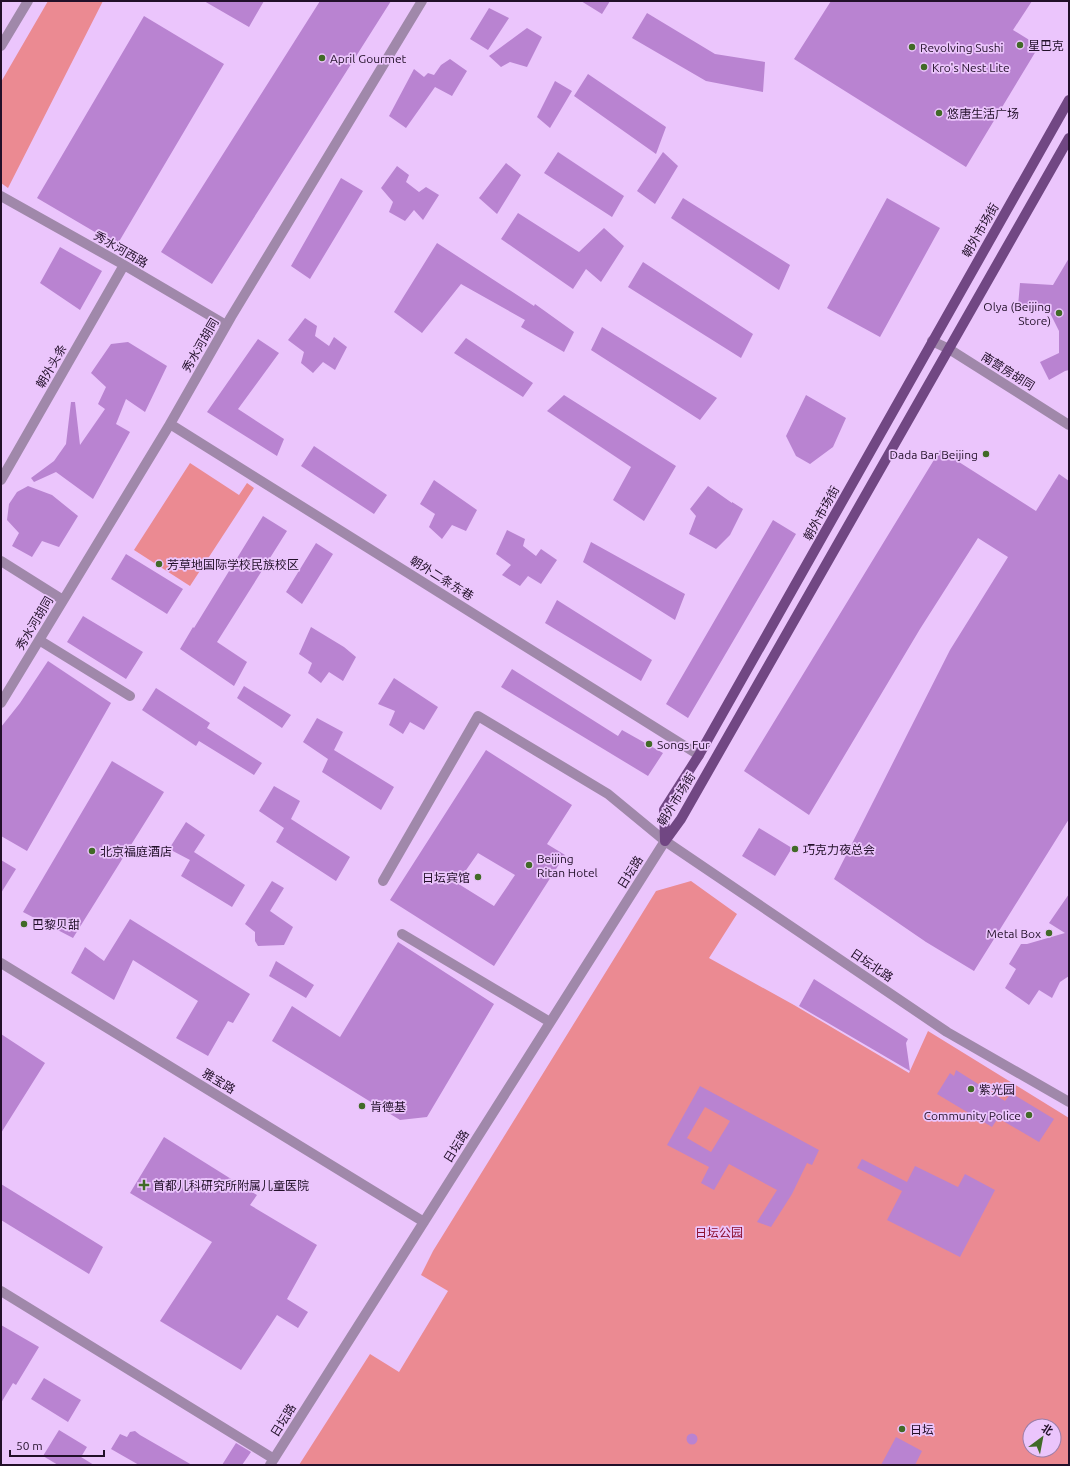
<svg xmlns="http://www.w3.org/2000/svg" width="1070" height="1466" font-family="Ubuntu,'Noto Sans SC',sans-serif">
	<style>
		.green { fill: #eb8a92; fill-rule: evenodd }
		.building { fill: #b983d1; fill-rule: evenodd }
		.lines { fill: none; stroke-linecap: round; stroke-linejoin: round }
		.minor { stroke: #a088aa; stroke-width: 10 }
		.major { stroke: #714783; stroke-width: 10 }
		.poi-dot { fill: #416a27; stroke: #ebc5fc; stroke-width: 1.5 }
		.labels { text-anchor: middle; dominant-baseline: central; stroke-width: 3.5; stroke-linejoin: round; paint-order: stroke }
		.poi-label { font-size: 12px; fill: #221029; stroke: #ebc5fc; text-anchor: start }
		.street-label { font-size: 12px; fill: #221029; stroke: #ebc5fc }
		.park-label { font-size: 12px; fill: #8a0d2d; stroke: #ebc5fc }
	</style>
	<rect width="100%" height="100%" fill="#ebc5fc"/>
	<path class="green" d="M48 1H103L8 188 1 183V82Z
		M190 463 239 495 247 483 254 488 190 586 134 550Z
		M691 881 737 914 709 958 794 1005 909 1073 928 1031 1069 1118V1465H299L370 1354 399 1372 448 1291 421 1275 433 1251 656 891ZM1030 1426H1054V1450H1030Z"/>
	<path class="building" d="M204 1H264L249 27Z
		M320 1H391L212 284 161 252Z
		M581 1H610L602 14Z
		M831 1H1032L1013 30 1039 46 966 167 794 59Z
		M489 8 509 18 488 50 470 39Z
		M647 13 715 54 765 62 763 92 706 81 632 38Z
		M144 16 224 64 117 245 37 198Z
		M527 28 542 37 527 67 510 62 501 67 489 56Z
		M450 59 467 71 452 96 435 87 406 128 389 116 414 69 424 77 428 73 434 75 441 65Z
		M588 74 666 127 656 154 574 96Z
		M555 81 572 91 550 128 537 117Z
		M558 152 624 196 612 217 544 173Z
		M663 152 678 166 655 204 637 191Z
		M506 163 521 175 497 214 479 198Z
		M397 166 409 175 406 182 419 192 426 187 439 195 423 220 414 210 405 221 389 212 393 202 381 188Z
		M341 178 363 191 310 279 291 266Z
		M683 198 790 265 779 290 671 218Z
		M887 198 940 228 880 337 827 308Z
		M518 213 579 252 604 228 624 246 601 282 586 269 573 289 501 239Z
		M437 243 534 306 535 304 574 332 564 352 521 327 525 320 461 284 422 333 394 312Z
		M60 247 102 271 80 310 40 283Z
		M1069 258V370L1065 371 1049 380 1040 362 1059 353V331L1050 313 1041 308 1018 306 1020 283 1053 285Z
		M643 262 753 334 741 358 628 287Z
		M305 318 317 326 315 336 329 346 334 337 347 347 335 370 323 362 313 373 301 363 304 352 288 340Z
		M602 327 717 398 700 420 591 350Z
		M466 338 533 383 523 397 454 353Z
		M258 339 279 353 238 409 284 439 277 456 207 412Z
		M128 342 167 366 145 412 126 399 116 424 130 432 93 499 56 472 34 482 31 478 54 461 66 444 71 402H75L80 445 105 409 98 404 106 387 91 373 111 344Z
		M564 395 676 466 644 521 613 500 631 467 547 411Z
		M806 395 846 418 833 447 810 464 796 456 786 436Z
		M314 446 387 495 374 514 301 466Z
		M940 450 1036 511 1059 474 1069 481V819L974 971 926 942 834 879 950 650 1008 557 978 538 920 629 809 815 744 771Z
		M434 480 477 510 466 531 452 525 442 539 429 527 435 514 420 504Z
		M28 486 52 495 78 516 59 547 42 541 32 557 12 546 19 533 7 520 9 504 17 492Z
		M708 486 732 503V502L743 509 730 535 716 549 689 534 696 516 690 509Z
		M263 516 287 531 217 642 247 662 234 686 180 649 193 627 194 628Z
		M773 520 796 534 688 718 666 704Z
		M507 530 525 539 523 546 536 556 541 549 557 560 541 584 528 576 520 586 502 575 511 565 496 554Z
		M591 542 685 594 675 620 583 562Z
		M316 543 333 554 302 604 286 592Z
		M126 554 183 589 167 614 111 579Z
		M557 600 652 660 641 681 545 623Z
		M83 616 143 652 126 679 67 642Z
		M311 627 344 647 356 657 343 681 329 672 321 683 308 673 312 663 299 654Z
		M48 661 111 703 27 851 1 836V727L20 703Z
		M512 669 618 736 622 730 663 753 648 776 501 687Z
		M394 678 438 707 424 730 410 722 403 734 389 725 395 711 378 704Z
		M244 686 291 715 282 728 237 698Z
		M156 688 210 723 207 728 262 763 254 775 199 741 196 746 142 710Z
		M317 718 343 732 334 750 394 787 381 810 322 772 328 759 303 742Z
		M486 750 572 805 547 844 565 855 494 966 390 900ZM478 853 515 875 494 906 457 883Z
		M112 761 164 792 73 938 23 912Z
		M274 786 300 801 291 819 350 857 336 881 276 842 284 828 259 811Z
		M186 822 205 835 194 852 245 885 232 907 181 876 190 860 169 849Z
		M759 828 792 848 775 876 742 856Z
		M1 860 16 869 1 893Z
		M272 881 284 888 270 911 293 927 284 945 258 946 255 941V932L245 924Z
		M1069 894V976L1060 982 1052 998 1039 990 1029 1005 1005 988 1016 969 1009 964 1021 944H1027L1065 933 1049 923Z
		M130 919 250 994 233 1023 228 1021 208 1056 176 1038 198 1001 133 960 114 1000 71 973 85 947 104 961Z
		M398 942 494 1004 427 1117 400 1120 272 1041 292 1006 340 1037Z
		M276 961 314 985 306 998 269 976Z
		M814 979 908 1039 906 1043 910 1071 799 1006Z
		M1 1034 45 1063 1 1133Z
		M956 1070 1005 1101 1011 1093 1054 1119 1039 1142 998 1118 992 1127 937 1094 950 1073 954 1076Z
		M700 1086 819 1150 812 1165 807 1163 792 1194 771 1227 757 1222 777 1190 729 1164 714 1190 701 1183 709 1167 667 1145ZM705 1107 730 1121 711 1152 687 1138Z
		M164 1137 257 1195 250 1205 317 1245 287 1299 308 1312 298 1328 277 1315 241 1370 160 1321 212 1242 130 1193Z
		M862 1159 907 1182 915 1166 958 1187 965 1174 995 1190 960 1257 887 1220 902 1191 857 1168Z
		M1 1184 103 1247 89 1274 1 1220Z
		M1 1325 39 1347 16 1385 13 1383 1 1403Z
		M44 1378 81 1400 68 1422 31 1399Z
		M59 1430 87 1447 81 1457 94 1465H58L43 1456Z
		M135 1431 140 1435 192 1465H139L111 1449 120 1434 127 1437 130 1432Z
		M686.5 1439a5.5 5.5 0 1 1 11 0a5.5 5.5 0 1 1-11 0Z
		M896 1437 922 1451 915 1465H881Z
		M236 1443 251 1452 242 1465H222Z"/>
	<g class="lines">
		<path class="minor" d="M1 46 28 1
			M1 196 124 265 226 325
			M932 341 949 349 1069 425
			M170 424 699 755
			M1 480 124 265
			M1 561 63 600
			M39 640 130 696
			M1 703 170 424 231 317 422 1
			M383 881 478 716 608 794 665 841 947 1032 1069 1102
			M402 934 550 1022
			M1 963 424 1222
			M1 1291 274 1459
			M270 1465 665 841"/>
		<path class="major" d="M665 841 664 810 699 755 1069 100
			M665 841 681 819 1069 138"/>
	</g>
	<g class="poi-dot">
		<circle cx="1020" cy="45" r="4"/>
		<circle cx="912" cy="47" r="4"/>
		<circle cx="322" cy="58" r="4"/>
		<circle cx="924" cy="67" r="4"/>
		<circle cx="939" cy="113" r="4"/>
		<circle cx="1059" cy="313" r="4"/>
		<circle cx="986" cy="454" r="4"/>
		<circle cx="159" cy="564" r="4"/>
		<circle cx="649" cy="744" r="4"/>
		<circle cx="795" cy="849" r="4"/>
		<circle cx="92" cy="851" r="4"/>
		<circle cx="529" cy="865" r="4"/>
		<circle cx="478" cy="877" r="4"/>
		<circle cx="24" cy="924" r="4"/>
		<circle cx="1049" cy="933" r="4"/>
		<circle cx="971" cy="1089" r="4"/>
		<circle cx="362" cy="1106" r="4"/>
		<circle cx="1029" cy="1115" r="4"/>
		<path d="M142 1179h4v4h4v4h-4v4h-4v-4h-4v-4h4z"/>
		<circle cx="902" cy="1429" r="4"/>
	</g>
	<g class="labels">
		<g class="poi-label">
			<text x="1028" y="45">星巴克</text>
			<text x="920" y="47">Revolving Sushi</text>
			<text x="330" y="58">April Gourmet</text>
			<text x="932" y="67">Kro's Nest Lite</text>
			<text x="947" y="113">悠唐生活广场</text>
			<text x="1051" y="306" text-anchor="end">Olya (Beijing<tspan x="1051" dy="14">Store)</tspan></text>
			<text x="978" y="454" text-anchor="end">Dada Bar Beijing</text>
			<text x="167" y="564">芳草地国际学校民族校区</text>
			<text x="657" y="744">Songs Fur</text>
			<text x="803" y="849">巧克力夜总会</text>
			<text x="100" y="851">北京福庭酒店</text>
			<text x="537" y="858">Beijing<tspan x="537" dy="14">Ritan Hotel</tspan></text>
			<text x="470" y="877" text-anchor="end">日坛宾馆</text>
			<text x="32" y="924">巴黎贝甜</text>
			<text x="1041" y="933" text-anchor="end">Metal Box</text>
			<text x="979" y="1089">紫光园</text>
			<text x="370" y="1106">肯德基</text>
			<text x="1021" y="1115" text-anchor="end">Community Police</text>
			<text x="153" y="1185">首都儿科研究所附属儿童医院</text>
			<text x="910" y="1429">日坛</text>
		</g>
		<g class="street-label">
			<text transform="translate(980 230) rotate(-60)">朝外市场街</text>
			<text transform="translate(121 249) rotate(30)">秀水河西路</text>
			<text transform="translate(200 345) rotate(-60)">秀水河胡同</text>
			<text transform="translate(51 366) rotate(-60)">朝外头条</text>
			<text transform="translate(1008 371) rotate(32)">南营房胡同</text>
			<text transform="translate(821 513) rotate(-61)">朝外市场街</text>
			<text transform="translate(442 578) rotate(32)">朝外二条东巷</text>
			<text transform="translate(34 623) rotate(-59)">秀水河胡同</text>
			<text transform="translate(676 799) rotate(-58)">朝外市场街</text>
			<text transform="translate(630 872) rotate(-58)">日坛路</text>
			<text transform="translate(872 965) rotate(34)">日坛北路</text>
			<text transform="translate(219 1081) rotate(31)">雅宝路</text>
			<text transform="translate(456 1146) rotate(-58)">日坛路</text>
			<text transform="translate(283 1420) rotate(-58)">日坛路</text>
		</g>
		<g class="park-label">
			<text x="719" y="1232">日坛公园</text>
		</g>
	</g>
	<rect width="1070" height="1466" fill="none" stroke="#221029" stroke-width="4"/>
	<g transform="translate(1042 1438) rotate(32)"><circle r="19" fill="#ebc5fc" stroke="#9b7da8"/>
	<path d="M0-3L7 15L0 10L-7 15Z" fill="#416a27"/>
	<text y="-6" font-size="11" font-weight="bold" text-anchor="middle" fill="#221029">北</text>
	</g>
	<path d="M10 1450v6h94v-6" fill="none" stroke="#221029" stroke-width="2"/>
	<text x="16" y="1450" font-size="12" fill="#221029" stroke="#ebc5fc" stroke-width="3" paint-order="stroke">50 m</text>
</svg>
